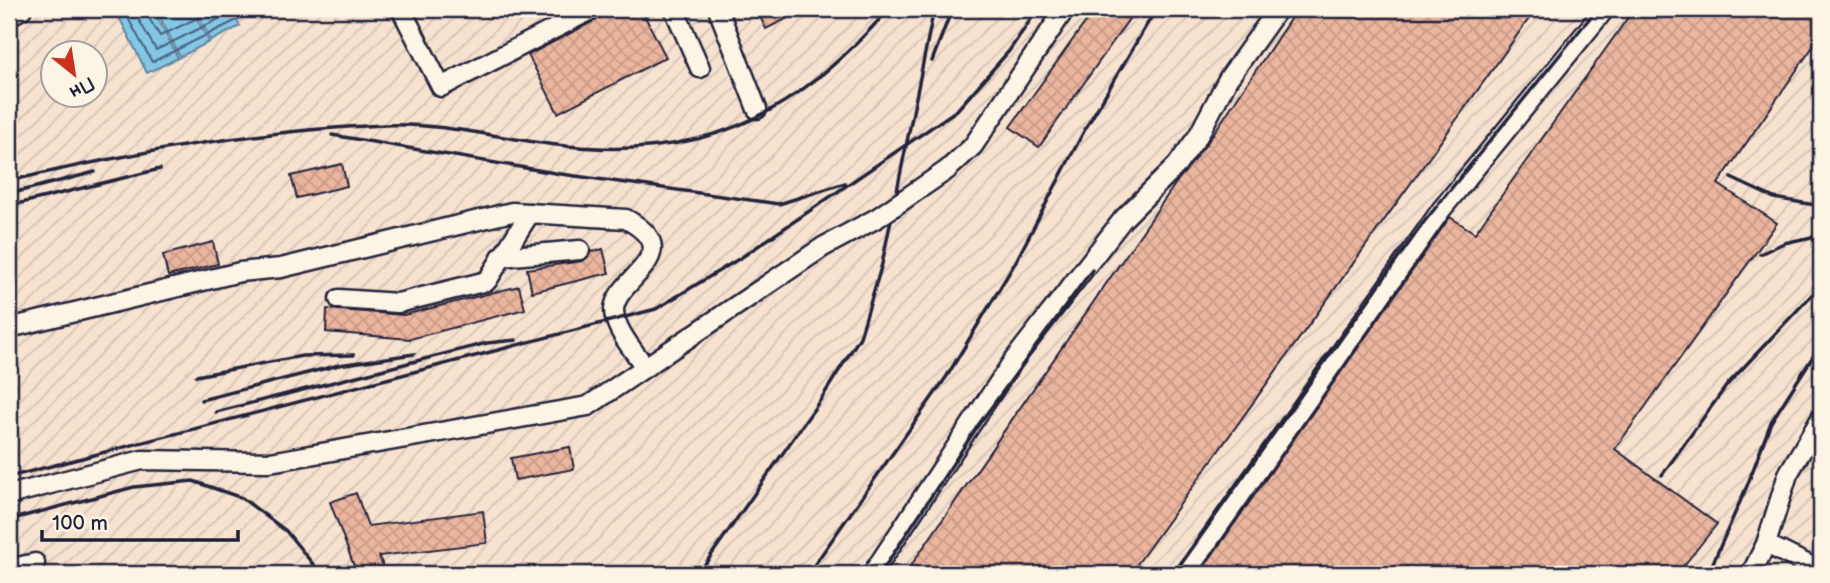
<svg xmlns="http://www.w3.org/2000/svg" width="1830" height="583" font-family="'Balsamiq Sans',sans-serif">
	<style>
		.industrial { fill: url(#industrial-furrows); fill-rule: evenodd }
		.water { fill: #84c7e5; stroke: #5d85a1; stroke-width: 2 }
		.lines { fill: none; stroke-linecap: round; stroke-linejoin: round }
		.shore { stroke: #49647f; stroke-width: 2 }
		.building { fill: url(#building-cross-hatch); stroke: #22223b; stroke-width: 2 }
		.minor-casing { stroke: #22223b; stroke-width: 23 }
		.minor { stroke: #fcf5e5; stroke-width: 18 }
		.rail { stroke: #22223b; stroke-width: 3.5 }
		.minor-bridge-casing { stroke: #22223b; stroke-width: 23; stroke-linecap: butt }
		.minor-bridge { stroke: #fcf5e5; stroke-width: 18 }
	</style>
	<defs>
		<pattern id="industrial-furrows" width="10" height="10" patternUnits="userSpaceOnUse" patternTransform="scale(1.75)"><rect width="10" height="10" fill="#f7e2d0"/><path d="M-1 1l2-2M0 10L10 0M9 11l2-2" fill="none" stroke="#d3c2b4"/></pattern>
		<pattern id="building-cross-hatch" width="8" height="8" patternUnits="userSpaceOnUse" patternTransform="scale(1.75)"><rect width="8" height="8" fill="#ebb59e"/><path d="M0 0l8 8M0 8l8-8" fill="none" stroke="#c99b89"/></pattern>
	</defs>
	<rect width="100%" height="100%" fill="#fcf5e5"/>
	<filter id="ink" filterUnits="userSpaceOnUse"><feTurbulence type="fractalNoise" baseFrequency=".0143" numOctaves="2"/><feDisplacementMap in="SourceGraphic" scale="14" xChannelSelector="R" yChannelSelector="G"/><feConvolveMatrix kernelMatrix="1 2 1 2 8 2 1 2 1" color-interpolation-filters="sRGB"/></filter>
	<g filter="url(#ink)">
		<path class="industrial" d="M9 9H1821V574H9ZM52 52H94V94H52Z"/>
		<path class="water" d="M130 9H153L178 58 147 73 118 15Z
			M156 9H192L209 42 180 57Z
			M195 9H231L240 26 211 41Z"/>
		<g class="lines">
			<path class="shore" d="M131 9 129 20 152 62 259 9
				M140 9 139 20 156 50 239 9
				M151 9 150 20 160 36 216 9"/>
		</g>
		<path class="building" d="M617 9H641L666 57 558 113 528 55Z
			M756 9H806L766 29Z
			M1095 9H1136L1039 147 1010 127Z
			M1297 9H1536L1130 574H905L1178 180 1207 143Z
			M1634 9H1821V35L1718 184 1777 223 1615 449 1717 524 1677 574H1199L1450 217 1475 233Z
			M342 164 347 186 297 198 291 176Z
			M213 242 218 264 168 276 163 255Z
			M603 249 609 273 532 292 527 269 582 261 591 252Z
			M519 286 525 309 410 339 326 332 327 309 404 315Z
			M570 447 574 469 515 480 511 458Z
			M356 493 368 526 483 511 487 543 379 556 386 574H357L330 502Z"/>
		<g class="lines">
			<g class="minor-casing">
				<path id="minor" d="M401 9 441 87 593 9
					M674 9 700 68
					M718 9 757 109
					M9 16 22 9
					M947 170 973 146 1065 9
					M501 257 580 250
					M339 299 398 303 487 281 530 213
					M9 328 240 272 281 268 512 212 626 219C690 254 615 278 614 310 614 329 635 352 645 367
					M9 495 142 460 270 462 588 406 823 247 877 218
					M1766 544 1821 571
					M9 569 35 563
					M872 574 1013 361 1123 219 1177 165 1198 136 1228 79 1278 9
					M1185 574 1441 210 1605 9
					M1751 574 1766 544 1788 474 1821 418"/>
			</g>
			<use href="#minor" class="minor"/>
			<path class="rail" d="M932 61 952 9
				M332 135 561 174 779 204 845 183
				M1731 178 1774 198 1821 206
				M9 181C131 152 259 130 385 125 440 123 495 137 548 144 700 163 789 121 889 9
				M9 194 95 172
				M9 206 160 169
				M1760 254 1784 243 1821 235
				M196 376 302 356 354 355
				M201 400 339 365 414 354
				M216 412 487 343 516 340
				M1662 475 1727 385 1821 285
				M9 477 656 309 742 257 957 110 1009 51 1038 9
				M9 520 134 487 193 481 242 498 286 531 321 574
				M698 574 823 396 860 337 882 264 934 9
				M808 574 947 376 1015 263 1084 131 1156 9
				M880 574 979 424 1092 270
				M1174 574 1424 222 1597 9
				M1708 574 1747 486 1771 422 1821 344
				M1815 574 1821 560"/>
			<g class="minor-bridge-casing">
				<path id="minor-bridge" d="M877 218 947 170"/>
			</g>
			<use href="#minor-bridge" class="minor-bridge"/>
		</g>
	</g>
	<rect width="1830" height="583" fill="none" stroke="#fcf5e5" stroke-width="35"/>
	<rect x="18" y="18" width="1795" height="548" fill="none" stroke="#22223b" stroke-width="2.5" filter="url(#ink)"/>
	<g transform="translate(74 74) rotate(150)"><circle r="33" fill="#fcf5e5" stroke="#a5a1a1" stroke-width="2"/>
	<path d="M0-5L12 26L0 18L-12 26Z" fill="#c8321e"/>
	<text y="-10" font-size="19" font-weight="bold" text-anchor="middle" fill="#22223b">Пн</text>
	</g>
	<path d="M42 530v10h196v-10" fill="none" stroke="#22223b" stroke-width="3.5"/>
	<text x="52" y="530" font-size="21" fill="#22223b" stroke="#fcf5e5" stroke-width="5" paint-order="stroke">100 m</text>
</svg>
